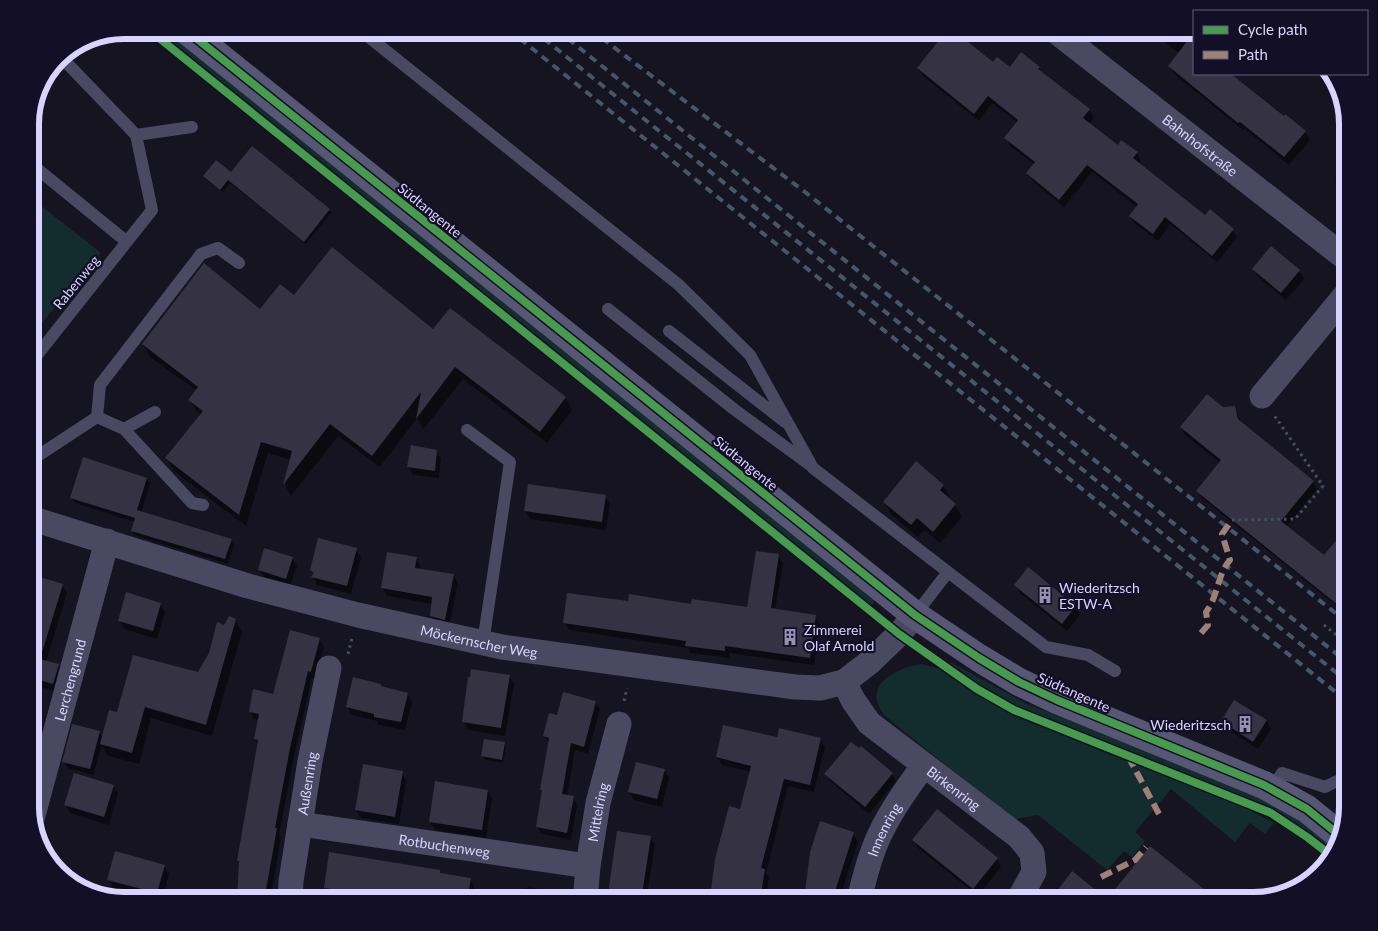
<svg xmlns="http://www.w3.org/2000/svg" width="1378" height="931" font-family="Lato,sans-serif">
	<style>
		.green { fill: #132c2d }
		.shadow { fill: #0007 }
		.building { fill: #343243 }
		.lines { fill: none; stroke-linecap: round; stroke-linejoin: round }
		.path { stroke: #44505f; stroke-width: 3; stroke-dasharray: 2.5 4; stroke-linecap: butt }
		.lane { stroke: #4a4962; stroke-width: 12 }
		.street { stroke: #4a4962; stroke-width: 25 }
		.secondary { stroke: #575674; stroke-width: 28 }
		.rail { stroke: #43596b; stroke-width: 4; stroke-dasharray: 8 6; stroke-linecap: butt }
		.quiet { stroke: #9e8076; stroke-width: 6; stroke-dasharray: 12 6; stroke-linecap: butt }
		.cycleway-casing { stroke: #130f26; stroke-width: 11 }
		.cycleway { stroke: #469c4c; stroke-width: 8 }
		.labels { text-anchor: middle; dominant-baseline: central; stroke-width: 4.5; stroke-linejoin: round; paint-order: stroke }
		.street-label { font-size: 14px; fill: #d9d4ff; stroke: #130f26 }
		.poi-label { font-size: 14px; fill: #d9d4ff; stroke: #130f26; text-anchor: start }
		.rim { fill: none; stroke: #d9d4ff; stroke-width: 6 }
	</style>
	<rect width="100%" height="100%" fill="#161421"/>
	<path class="green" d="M156 30H166L875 600 871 607Z
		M30 197 101 253 30 337Z
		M936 657 954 664 1027 704 1244 788 1295 817 1336 846 1334 852 1311 834 1268 807 1016 707 977 686Z
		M922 664 942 670 1013 714 1230 800 1274 823 1265 834 1250 823 1235 842 1171 789 1135 832 1145 841 1132 857 1124 851 1107 870 1038 815 1016 819 1007 815 885 716C860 686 895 668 922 664Z"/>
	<path class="shadow" d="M949 30 994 64 1010 69 1039 68 1043 75 1089 110 1094 118 1089 124 1118 146 1137 153 1141 161 1139 164 1205 216 1233 230 1237 238 1217 262 1170 224 1158 241 1135 224 1130 216 1137 207 1092 172 1064 207 1032 181 1028 173 1035 165 1010 146 1006 138 1018 123 992 103 979 121 923 76 918 69Z
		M1149 30H1194V74H1222L1305 132 1310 140 1289 165 1245 129 1243 130 1174 74 1169 66 1179 53Z
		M252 148 329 210 331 213 306 244 230 183 223 192 207 180 205 176 231 174Z
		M1348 161V193L1339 186 1335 178Z
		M1271 248 1299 271 1304 279 1286 300 1258 277 1254 269Z
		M295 297 434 331 565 397 572 410 547 443 463 379 423 430 417 418 380 467 338 436 291 496 285 485 291 460 268 453 246 526 174 471 167 459 201 415 197 412 190 400 197 391 150 357 143 344 260 310Z
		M1235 407 1241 423 1313 482 1317 489 1286 527 1324 557 1348 528V615L1202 498 1197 491 1220 463 1185 435 1181 428 1223 409Z
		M436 451 441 459 439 478 413 475 408 467Z
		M147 479 150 484 141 513 231 540 234 545 228 564 136 536 132 531 135 522 75 503 71 498Z
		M943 485 950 498 949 499 955 505 962 517 940 543 924 530 918 537 891 514 884 502Z
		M605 496 610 504 606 530 530 519 525 511Z
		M356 550 361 558 351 594 317 585 313 577 314 574 312 570Z
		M778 556 783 563 775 610 815 617 820 624 814 665 729 653V658L691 653 688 648 569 630 564 622 629 603 748 608Z
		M292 558 297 566 290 586 264 577 259 569Z
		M416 559 421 567 420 570 453 575 458 583 449 627 436 624 431 616 433 604 387 596 382 588Z
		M30 569 32 573 31 575 62 585 67 593 46 662 58 665 63 673 58 692 34 685 30 678Z
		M1016 585 1075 607 1080 615 1067 631 1020 593Z
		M160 604 165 612 157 639 124 629 119 621Z
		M235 620 242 632 212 736 151 718 139 764 108 756 102 745 93 775 68 768 64 762 100 733 103 739 118 714 199 674Z
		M319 639 324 647 315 679 312 678 294 756 279 835 281 837 271 896 274 901H238L240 864 238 861 258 745 255 739 259 720 254 719 250 711 274 695Z
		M509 676 514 684 505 736 468 730 464 722Z
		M381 685 382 688 408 694 412 702 405 730 379 725 377 721 352 715 347 707Z
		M1235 701 1267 721 1271 729 1258 749 1227 729 1222 721Z
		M595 702 600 709 588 754 575 750 567 796 573 797 577 805 571 840 541 834 537 827 543 793 541 790 549 744 545 736 558 716Z
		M778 739H820L825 747 814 792 788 786 766 873 769 878 765 901H713L711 898 741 810 751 772 722 765 717 757Z
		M504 743 506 747 503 763 485 760 483 756Z
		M664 770 669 778 662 807 634 800 629 792Z
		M402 773 406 781 399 824 361 818 356 810Z
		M826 774H892L896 781 869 814 830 781Z
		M113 786 118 794 109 825 70 813 66 805Z
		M488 791 492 799 486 838 435 830 430 822Z
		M853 834 858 842 842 891 846 898V901H805Z
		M650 837 655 845 646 901H608Z
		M913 840 997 859 1001 867 978 896 918 848Z
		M164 866 169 874 162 901 113 888 108 879Z
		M439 871 441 874 470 879 474 886 471 901H413L378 895 377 901H371L329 895 325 888Z
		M60 872 67 874 69 878 68 882Z
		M527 887 557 892 562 901H524Z
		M1058 891 1107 901H1066Z"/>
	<path class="building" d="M947 30H953L993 62 997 57 1010 67 1021 52 1040 67 1038 69 1090 109 1083 118 1118 145 1121 140 1138 152 1133 158 1205 215 1210 209 1234 229 1212 256 1165 217 1153 234 1129 216 1138 204 1087 165 1059 200 1026 173 1035 162 1004 138 1018 120 988 96 974 114 917 68Z
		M1194 32V74H1231L1284 116 1285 114 1306 131 1284 157 1240 122 1238 123 1168 66Z
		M252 146 330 209 304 242 228 180 220 190 203 176 216 160 231 172Z
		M1271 246 1300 270 1281 293 1252 269Z
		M332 247 433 329 450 308 566 397 540 432 455 367 416 419 421 392 372 456 330 424 283 485 292 451 261 442 239 515 165 458 203 411 188 400 198 387 142 344 204 263 260 309 280 284 294 295Z
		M1207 394 1223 407 1235 406 1238 419 1314 481 1281 521 1324 555 1348 526V613L1196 491 1221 460 1180 427Z
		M411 445 437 450 435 471 407 467Z
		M83 457 147 478 137 510 232 539 225 559 131 531 135 518 70 498Z
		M916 461 944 485 940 490 956 504 933 532 917 518 911 525 883 502Z
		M528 484 606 495 602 522 524 511Z
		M318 538 357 548 347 586 311 577 314 573 310 570Z
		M264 548 293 557 286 579 258 570Z
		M756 551 779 554 771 608 816 615 810 658 725 646V651L685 646 686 641 563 623 567 593 628 601 629 594 691 604 692 599 747 607Z
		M387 552 417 557 415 568 454 574 445 620 430 616 432 597 381 588Z
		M1028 567 1076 606 1062 624 1014 585Z
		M30 574 63 584 40 659 59 664 53 684 30 677Z
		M126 592 161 603 153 631 118 621Z
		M229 616 236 619 206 725 145 707 132 753 100 744 109 710 117 712 133 655 198 672 209 653 217 622 224 625Z
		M290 630 320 638 311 672 308 671 290 748 275 828H277L264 901H237L239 861H237L258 740 254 739 259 714 249 712 253 689 273 694Z
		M471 669 510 675 501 728 462 722 468 677H470Z
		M353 677 381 684V686L408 693 401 722 374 717V714L346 707Z
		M563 692 596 701 584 747 571 743 562 794 574 796 567 833 536 827 542 790H540L549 738 543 736 549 713 557 715Z
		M1234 700 1267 720 1253 742 1221 721Z
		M72 724 100 731 90 769 62 762Z
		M723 725 777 737 779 728 821 738 810 785 784 779 761 868 765 869 760 901H732L710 898 715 859 729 806 740 809 751 766 716 757Z
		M484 739 505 742 502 760 481 756Z
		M851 742 859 748 861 746 893 773 865 807 824 774Z
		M636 762 665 769 657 799 628 792Z
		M363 764 403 771 395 817 355 810Z
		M74 773 114 785 104 817 64 805Z
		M435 781 488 790 482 830 429 822Z
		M937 809 998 858 973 889 912 840Z
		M820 821 854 832 832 901H804L810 852Z
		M617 831 651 836 641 901H607Z
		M1150 846 1219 901H1070L1057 891 1072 871 1107 899Z
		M115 851 165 865 157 893 107 880Z
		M329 852 440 870V873L471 878 467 901H446L374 889 373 896 324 888Z"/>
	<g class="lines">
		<path class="path" d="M1232 520 1295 519 1323 486 1274 415
			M1324 625 1345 642
			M348 654 352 638
			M624 701 627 688"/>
		<path class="lane" d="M360 30 679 285 750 355 813 468 948 572 915 615
			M136 135 192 127
			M30 163 127 242
			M608 309 735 410 810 465
			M669 331 785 422
			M30 364 152 210 136 135 60 56
			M97 417 124 429 155 412
			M124 429 192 503 203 505
			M467 430 510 462 483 643
			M30 461 97 417 100 385 201 254 218 248 239 263
			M948 572 1046 647 1088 655 1115 671
			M1272 789 1282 773 1325 787 1337 781"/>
		<g class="street">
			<path id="s1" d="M1054 30 1348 260"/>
			<path d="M1262 396 1348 292"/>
			<path id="s2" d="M30 518 248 586 358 615 502 647 795 687 820 688 844 682 870 662 899 634 915 615"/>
			<path id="s3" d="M844 682 853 700 869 723 1019 837 1032 853 1034 872 1018 901"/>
			<path id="s4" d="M32 819 107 541"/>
			<path id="s5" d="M300 824 588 866"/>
			<path id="s6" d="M290 901 291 881 310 761 329 668"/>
			<path id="s7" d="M585 901 588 866 598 803 619 724"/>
			<path id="s8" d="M859 901C864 878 870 855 880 834 892 809 908 787 924 765"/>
		</g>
		<path class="secondary" d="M186 30 915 615 979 658 1019 682 1057 700 1264 785 1307 809 1339 835"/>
		<path class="rail" d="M509 30 1348 702
			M533 30 1348 682
			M557 30 1348 663
			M591 30 805 192 1348 623"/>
		<path class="quiet" d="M1201 633 1208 625 1206 612C1218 597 1217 575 1230 560L1222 534 1232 520
			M1128 756 1159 814
			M1101 877 1135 860 1146 847"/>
		<g class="cycleway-casing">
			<path id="cycleway" d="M149 30 899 634 977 689 1014 710 1271 813 1307 837 1333 857
				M186 30 915 615 979 658 1019 682 1057 700 1264 785 1307 809 1339 835"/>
		</g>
		<use href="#cycleway" class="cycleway"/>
	</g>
	<defs>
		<g id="building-bare" transform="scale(1.35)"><path d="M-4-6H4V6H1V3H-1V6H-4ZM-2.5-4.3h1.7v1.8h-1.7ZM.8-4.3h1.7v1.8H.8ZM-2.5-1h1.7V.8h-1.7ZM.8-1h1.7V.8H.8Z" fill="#9591b1" stroke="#130f26" stroke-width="2.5" paint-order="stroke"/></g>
	</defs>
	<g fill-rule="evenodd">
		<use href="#building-bare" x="1045" y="595"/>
		<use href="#building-bare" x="790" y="637"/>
		<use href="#building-bare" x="1245" y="724"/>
	</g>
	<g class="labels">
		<g class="street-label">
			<text stroke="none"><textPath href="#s1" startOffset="186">Bahnhofstraße</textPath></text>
			<text transform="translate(430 210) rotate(39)">Südtangente</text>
			<text transform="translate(76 282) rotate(-51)">Rabenweg</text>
			<text transform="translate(746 463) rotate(39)">Südtangente</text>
			<text stroke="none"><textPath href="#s2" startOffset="466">Möckernscher Weg</textPath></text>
			<text stroke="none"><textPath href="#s4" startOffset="144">Lerchengrund</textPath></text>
			<text transform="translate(1074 692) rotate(24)">Südtangente</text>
			<text stroke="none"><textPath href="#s6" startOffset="119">Außenring</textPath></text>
			<text stroke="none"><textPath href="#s3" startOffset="155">Birkenring</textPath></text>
			<text stroke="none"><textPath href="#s7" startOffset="90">Mittelring</textPath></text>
			<text stroke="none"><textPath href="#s8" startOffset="76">Innenring</textPath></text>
			<text stroke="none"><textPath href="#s5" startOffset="146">Rotbuchenweg</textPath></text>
		</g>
		<g class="poi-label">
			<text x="1059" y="587">Wiederitzsch<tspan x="1059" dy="16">ESTW-A</tspan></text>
			<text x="804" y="629">Zimmerei<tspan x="804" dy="16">Olaf Arnold</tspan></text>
			<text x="1231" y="724" text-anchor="end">Wiederitzsch</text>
		</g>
	</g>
	<path d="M0 0H1378V931H0ZM124 39H1254A85 85 0 0 1 1339 124V807A85 85 0 0 1 1254 892H124A85 85 0 0 1 39 807V124A85 85 0 0 1 124 39Z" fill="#130f26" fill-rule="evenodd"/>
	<path class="rim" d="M124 39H1254A85 85 0 0 1 1339 124V807A85 85 0 0 1 1254 892H124A85 85 0 0 1 39 807V124A85 85 0 0 1 124 39Z"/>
	<rect x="1193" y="10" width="175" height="65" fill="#130f26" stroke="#625e7d"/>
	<rect x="1203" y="26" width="25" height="8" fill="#469c4c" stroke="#625e7d"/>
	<text x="1238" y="35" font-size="15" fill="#d9d4ff">Cycle path</text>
	<rect x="1203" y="51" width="25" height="8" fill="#9e8076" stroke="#625e7d"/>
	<text x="1238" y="60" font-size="15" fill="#d9d4ff">Path</text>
</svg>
